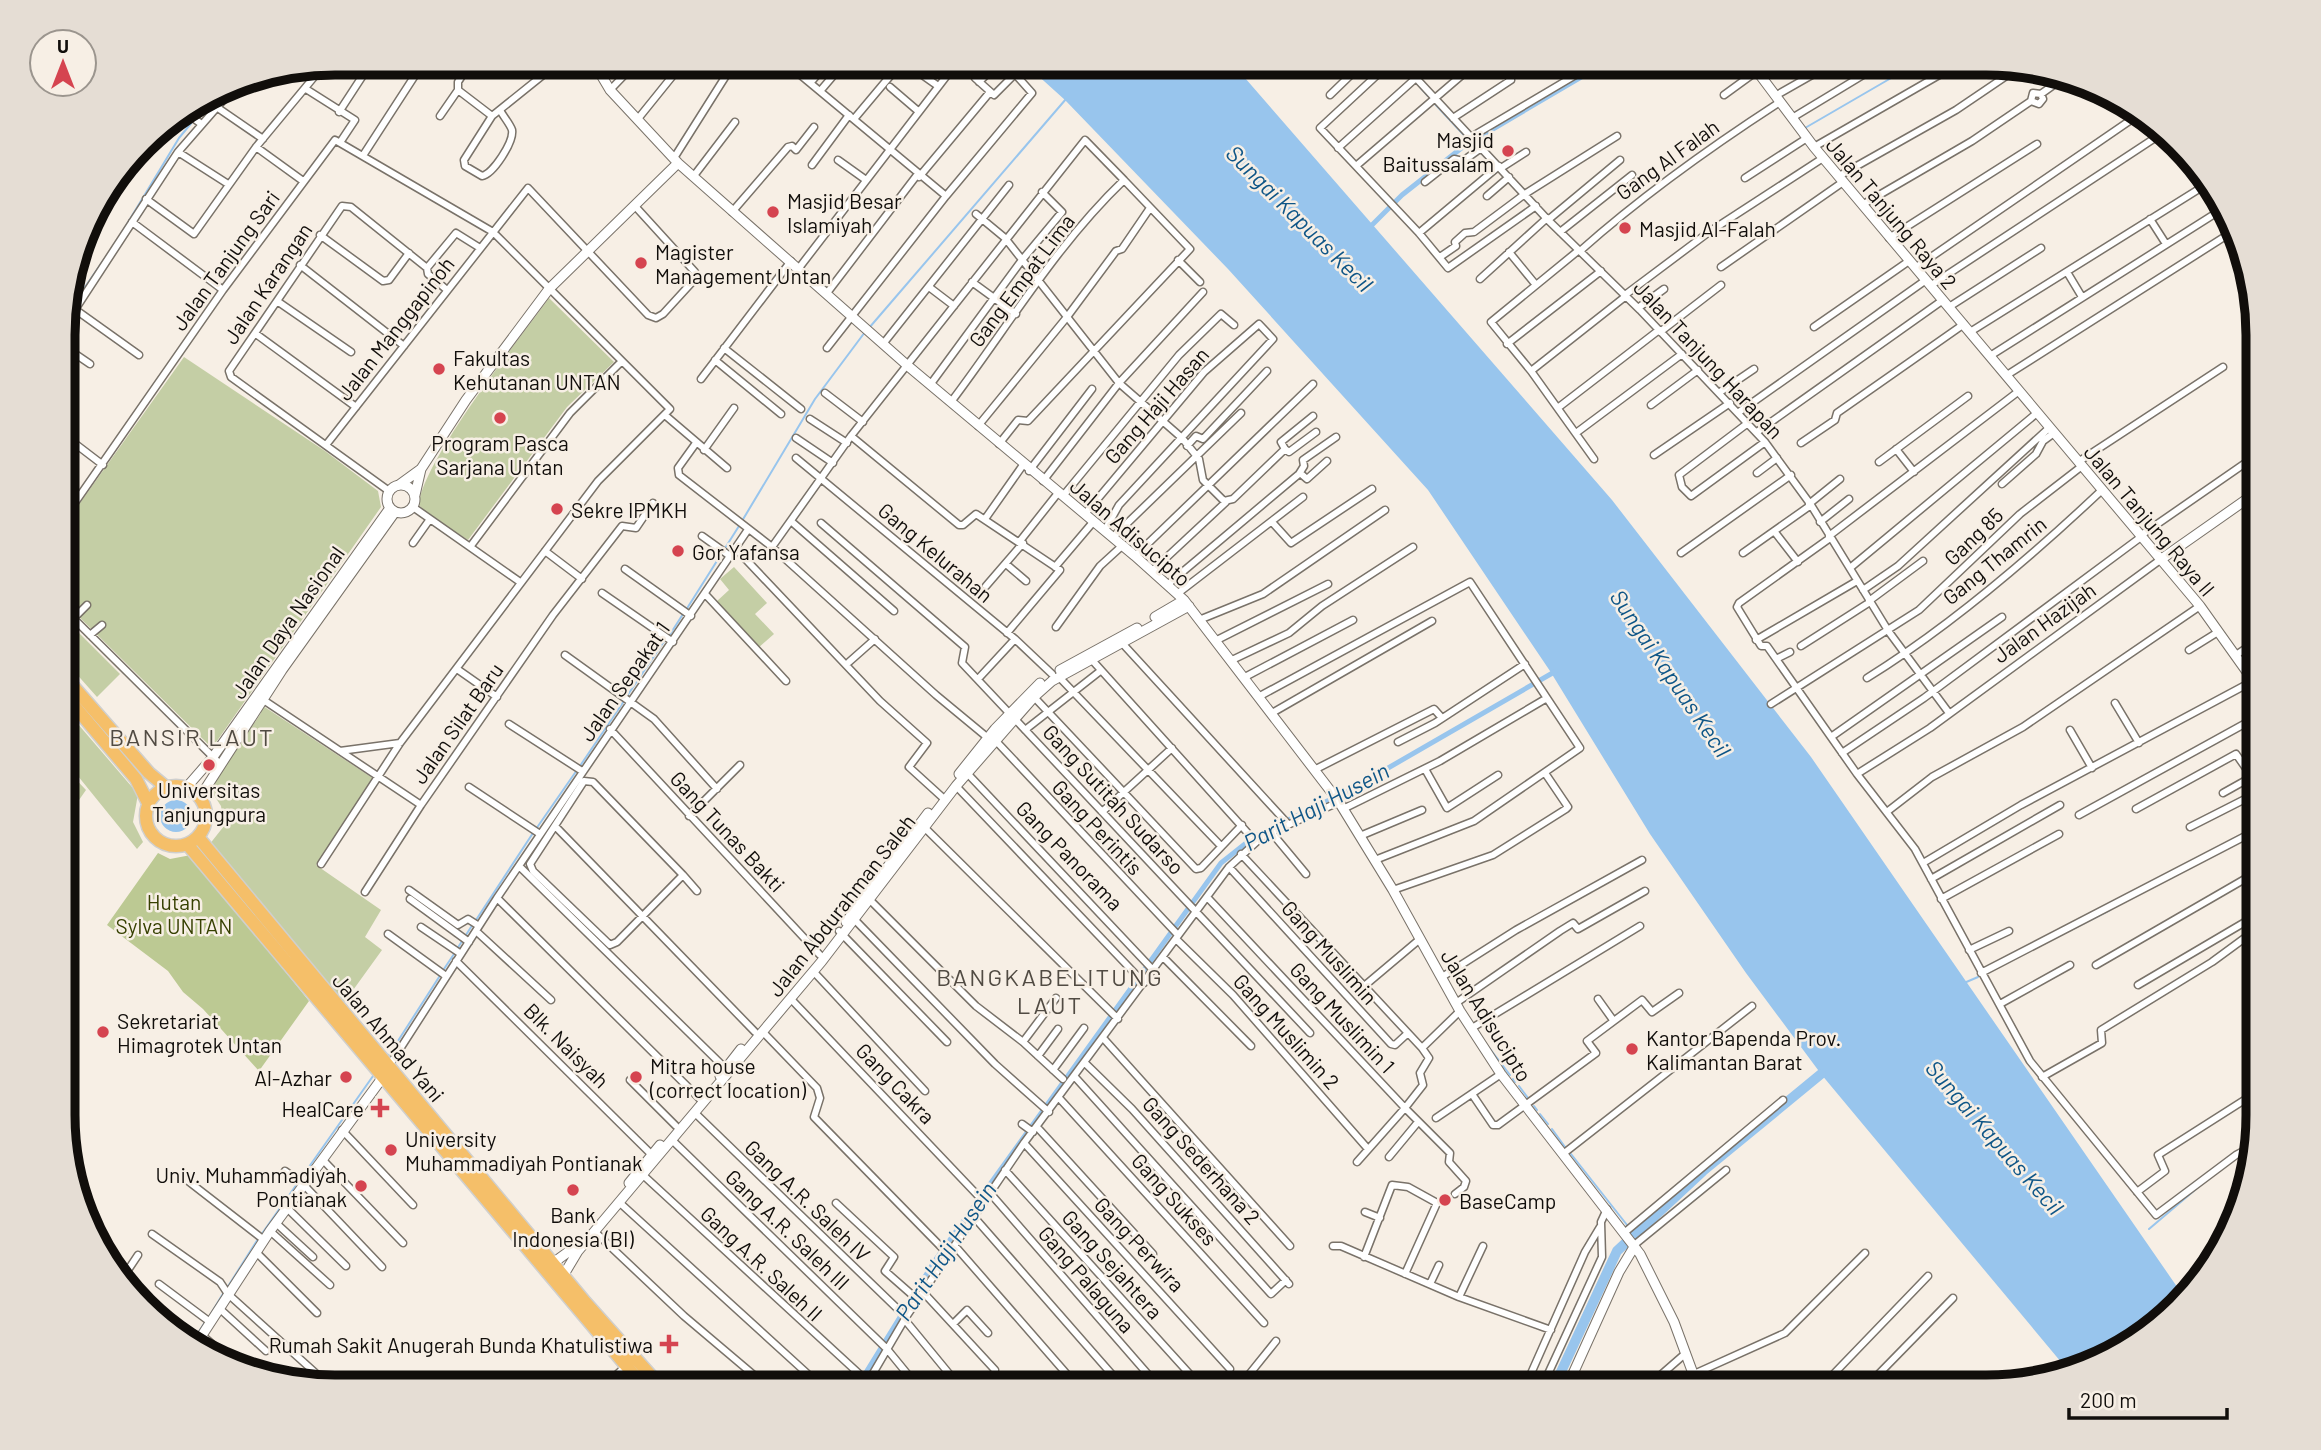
<svg xmlns="http://www.w3.org/2000/svg" width="2321" height="1450" font-family="Barlow,sans-serif">
	<style>
		.green { fill: #c4cea5 }
		.forest { fill: #bcc993 }
		.water { fill: #98c5ed }
		.lines { fill: none; stroke-linecap: round; stroke-linejoin: round }
		.stream { stroke: #98c5ed; stroke-width: 2 }
		.canal { stroke: #98c5ed; stroke-width: 5 }
		.river { stroke: #98c5ed; stroke-width: 10 }
		.street-casing { stroke: #797269; stroke-width: 9 }
		.secondary-casing { stroke: #797269; stroke-width: 11 }
		.highway-casing { stroke: #cfcfce; stroke-width: 15 }
		.street { stroke: #fff; stroke-width: 6 }
		.secondary { stroke: #fff; stroke-width: 9 }
		.highway { stroke: #f5bf69; stroke-width: 12 }
		.poi-dot { fill: #d54450; stroke: #f7efe5; stroke-width: 2.5 }
		.labels { text-anchor: middle; dominant-baseline: central; stroke-width: 5; stroke-linejoin: round; paint-order: stroke }
		.poi-label { font-size: 21px; fill: #110e0b; stroke: #f7efe5; text-anchor: start }
		.street-label { font-size: 21px; fill: #110e0b; stroke: #f7efe5 }
		.park-label { font-size: 21px; fill: #364000; stroke: #f7efe5 }
		.water-label { font-size: 23px; font-style: italic; fill: #0f5687; stroke: #f7efe5 }
		.quarter-label { font-size: 24px; letter-spacing: 2px; fill: #514b43; stroke: #f7efe5 }
		.rim { fill: none; stroke: #110e0b; stroke-width: 9 }
	</style>
	<rect width="100%" height="100%" fill="#f7efe5"/>
	<path class="green" d="M549 298 614 362 567 407 468 540 427 514 419 505C421 463 520 338 549 298Z
		M184 357 325 451 378 491 381 507 212 748 65 603V524Z
		M734 567 767 603 755 614 774 634 758 648 716 602 729 590 720 579Z
		M65 619 120 674 97 697 65 661Z
		M260 704 374 779 316 865 381 910 365 937 382 950 343 1004 209 845 224 826 221 806 210 789 261 713Z
		M65 709 138 794 133 822 143 842 137 849 65 760Z
		M65 768 86 790 65 820Z"/>
	<path class="forest" d="M158 853 170 859 191 855 309 1001 259 1071 203 1009 183 992 168 971 107 925Z"/>
	<path class="water" d="M1024 63H1232L1612 500 1811 757 2182 1294 2122 1351 2066 1368 1821 1074 1746 973 1650 834 1550 671 1428 490 1228 269 1065 100Z
		M160 816a16 16 0 1 1 32 0a16 16 0 1 1-32 0Z"/>
	<g class="lines">
		<path class="stream" d="M1420 87 1428 96
			M1434 103 1475 147
			M196 117 220 91
			M1805 128 1917 63
			M1481 153 1493 165
			M121 234 179 138 193 121
			M65 316 110 251
			M869 328 1066 99
			M742 521 815 399 865 332
			M686 610 739 526
			M669 636 683 614
			M627 696 665 640
			M580 766 624 701
			M536 829 577 770
			M476 920 533 833
			M457 949 473 924
			M2006 963 2110 910
			M444 969 454 954
			M1964 983 1978 977
			M1487 1045 1510 1075
			M387 1058 441 974
			M1513 1079 1515 1082
			M1519 1086 1528 1098
			M1534 1106 1537 1110
			M1540 1114 1548 1124
			M1552 1129 1565 1147
			M1571 1154 1627 1225
			M2149 1229 2196 1189
			M1633 1231 1634 1232
			M261 1235 373 1076
			M227 1288 258 1239
			M209 1317 224 1292
			M197 1335 205 1322"/>
		<path class="canal" d="M1368 229 1402 195 1464 146 1605 63
			M857 1387 934 1262 1221 863 1255 836 1350 790 1556 671"/>
		<path class="river" d="M1554 1387 1617 1251 1703 1171 1821 1074"/>
		<g class="street-casing">
			<path id="street" d="M470 63 458 82V90L492 116
				M786 63 946 196 1032 93 1015 74 994 95 975 78
				M927 63 921 74 938 86
				M1003 63 1015 74
				M1390 63 1320 128 1419 233 1448 268 1536 206
				M1402 63 1548 220 1640 310 1765 442 1811 505 1889 632 1949 713
				M1427 66 1431 63
				M597 69 606 63
				M811 82 827 63
				M979 82 998 63
				M890 87 918 111
				M306 89 355 120 341 141
				M610 90 636 63
				M821 90 844 63
				M2041 94 2043 99 2039 104 2031 101 2033 93 2041 94 2066 76
				M1330 95 1363 63
				M1724 95 1757 71
				M1775 96 1833 63
				M215 106 263 139
				M500 110C503 116 510 124 512 130 514 142 493 174 482 176L465 166 464 160 492 116 558 63
				M185 112 200 123
				M339 112 371 63
				M440 116 458 90
				M1453 118 1511 80 1505 73 1521 63
				M1792 118 1883 63
				M854 119 901 63
				M637 120 683 63
				M1471 137 1596 63
				M256 147 303 181
				M1814 147 1960 63
				M1338 148 1416 78
				M178 152 228 184
				M364 154 423 63
				M674 158 734 63
				M838 160 866 180
				M812 165 849 115
				M1356 166 1476 63
				M1501 168 1526 152
				M1839 176 1956 110 2018 68
				M693 177 735 122
				M919 177 990 92
				M1745 178 1807 138
				M1425 182 1454 159 1463 161 1481 148
				M1525 194 1617 136
				M1487 196 1509 177
				M146 199 194 234 256 147 324 65
				M1862 205 1972 141 2031 101
				M732 212 788 147 792 146 796 150 814 127
				M976 214 1005 238 1119 383 1182 438 1199 459 1203 480 1224 501 1233 499 1285 449 1281 442 1313 416
				M2150 219 2166 244
				M1548 220 1620 160
				M132 222 223 290
				M1560 232 1632 175
				M1419 233 1499 166
				M320 235 383 281 389 280 409 253
				M84 238 145 144
				M1889 238 2037 144
				M1580 251C1643 195 1709 148 1780 102
				M1509 252 1536 285
				M1440 257 1456 246 1455 242 1465 233 1474 232 1525 194
				M1178 260 1200 282
				M300 265 404 346
				M1721 267 1843 182
				M427 268 428 274 447 290
				M799 268 955 65
				M1915 268 2141 113
				M2067 272 2082 297
				M1480 279 1547 218
				M972 282 1016 314
				M1930 286 2161 134
				M929 287 954 306
				M827 293 917 175
				M1625 295 1709 232 1823 158
				M277 301 351 352
				M1949 307 2041 248
				M1638 308 1664 289
				M76 310 139 355
				M65 325 178 152 239 82
				M1814 327 1909 261
				M1660 332 1721 285
				M1970 332 2207 184
				M256 334 356 407
				M883 344 1009 185
				M1507 344 1601 271
				M65 347 90 364
				M724 348 801 409
				M827 348 946 196
				M1990 356 2224 208
				M715 360 781 414
				M1531 371 1491 322 1579 250
				M2007 375 2232 232
				M701 379 791 261
				M930 385 1022 260 1062 212 1042 192
				M1720 392 1754 369
				M825 393 863 422
				M951 402C1007 328 1056 245 1124 180L1190 249 1028 421 1018 420 999 444
				M1651 405 1698 370
				M1559 407 1659 330
				M1739 412 1926 280
				M666 416 727 468
				M810 419 847 443
				M1748 423 1679 475 1682 487 1691 496 1765 442
				M978 426 1067 317 1116 251 1122 249 1150 208
				M1757 432 1943 300
				M1576 433 1682 354
				M65 436 103 465
				M851 436 959 525H963L976 514 1060 570 1007 633
				M796 438 833 463
				M696 443 678 468 679 475 772 547 851 436 1085 140 1124 180
				M1801 443 1835 420 1837 413 1964 324
				M326 445 528 188 648 315 656 318 663 314 695 279V272L634 205
				M1187 446 1196 436 1203 439 1267 371
				M1285 449 1289 452 1316 432
				M1896 449 1914 472
				M704 450 734 408
				M1654 455 1730 403
				M796 458 1015 639 1052 674
				M1594 459 1531 371 1626 296
				M1879 462 1968 396
				M2078 462 2223 367
				M1029 471 1092 389
				M1300 473 1307 479 1327 461
				M1757 473 1777 458
				M1043 481 1119 383 1203 292
				M2002 484 2036 454 2043 441 2054 433
				M389 491 231 377 229 371 342 206 351 207 427 268 456 233 480 248
				M1063 496 1179 355 1221 314 1234 325
				M1809 504 1840 479
				M413 507 520 582
				M1085 514 1204 372 1259 324 1273 339 1119 505 1105 530
				M65 517 223 290 335 140 493 232 670 409 598 481 400 743 321 864
				M985 519 1023 465
				M792 522 894 611
				M1272 522 1291 543 1372 489
				M1820 522 1849 499
				M821 523 965 647 962 663 1010 714
				M1774 531 1798 562
				M702 536 730 556
				M1829 536 2019 391
				M2140 536 2257 455
				M1113 537 1241 413
				M1830 538 1739 603 1737 607 1761 646H1767L1857 774 1915 849 2030 1061 2156 1215 2236 1155 2255 1145
				M1020 541 1058 493
				M413 543 430 519
				M470 547 570 413 622 361
				M772 547 936 695 988 738
				M735 548 880 701 927 743 909 767 942 797
				M545 551 582 579
				M1681 553 1791 475
				M1743 553 1811 505
				M1135 556 1313 384
				M1006 564 1026 581
				M1055 567 1094 521
				M1850 568 2037 413
				M625 569 691 616
				M1152 571 1226 502
				M1167 585 1299 474 1304 466 1303 460 1336 437
				M986 586 1023 543
				M1863 590 1898 566 2049 428
				M602 593 673 642
				M1177 594 1303 497
				M706 595 786 681
				M1869 601 1923 561
				M65 610 220 764
				M74 618 87 605
				M1199 620 1263 594 1385 510
				M1056 627 1100 566 1123 545
				M90 635 102 625
				M1756 640 1857 581
				M1215 641 1328 584
				M1122 643 1288 824
				M1801 646 1870 602
				M2189 650 2218 632
				M565 655 654 719 717 789
				M2236 655 2257 641
				M1778 658 1790 652
				M1092 660 1255 841
				M1232 660 1289 633 1322 606 1413 547
				M849 662 875 639
				M457 669 497 697
				M1059 677 1220 845
				M1245 677 1353 620
				M1867 678C1951 626 2030 558 2102 490
				M978 679 1015 639
				M1260 696 1470 582 1580 748 1474 821 1375 860
				M1034 697 1196 869 1201 868 1242 825
				M262 699 421 805
				M2115 703 2139 743
				M1771 704 1919 610 2020 514 2082 466
				M1272 713 1432 621
				M1014 718 1310 1033
				M509 724 582 771
				M610 729 820 955
				M1025 730 1099 672
				M2070 730 2092 768
				M1831 737 2002 617
				M995 740 1178 935
				M1398 742 1435 723 1525 664
				M340 751 400 743
				M1842 753 1924 698 2141 537
				M1316 769 1434 709 1442 718
				M1425 769 1447 808 1498 775
				M967 773 1153 970
				M1857 774 1930 728 2160 560
				M956 786 1144 983
				M469 787 540 834
				M2223 793 2257 774
				M1343 809 1440 761 1547 698
				M2136 809 2236 754 2252 777
				M1888 811 1932 777 2023 727 2200 606
				M1102 812 1172 748
				M2079 815 2257 717
				M689 816 740 765
				M555 826 755 1032
				M2190 827 2257 793
				M925 828 1118 1019
				M1271 832 1306 874
				M1360 836 1422 810
				M1241 854 1422 1048 1460 1011
				M1923 863 2021 805 2255 680
				M519 866 725 1068
				M1229 867 1391 1044 1395 1045 1408 1033
				M683 875 617 942 610 945 533 871 530 864 584 781 593 782 683 875 697 891
				M1931 879 2060 805
				M409 890 458 925 468 919 479 926
				M1393 890 1493 855 1566 809 1568 807 1545 773
				M365 892 421 805 553 615 622 526 636 528 653 503
				M1207 897 1405 1108 1423 1085 1420 1073 1429 1058 1422 1048
				M497 898 700 1099
				M410 899 469 942
				M1941 899 2059 834
				M870 900 976 1006 1023 1042 1063 1079
				M855 920 995 1064 1049 1112
				M421 927 461 954
				M476 931 551 1000
				M839 931 947 1042
				M388 934 446 976
				M1176 939 1233 995 1368 1149
				M1969 950 2009 931
				M1163 957 1251 1046
				M456 961 652 1155
				M2096 965 2257 872
				M813 971 925 1091
				M1981 973 2257 830
				M1442 977 1516 930 1642 860
				M2138 985 2257 915
				M1363 987 1420 939
				M790 998 984 1202
				M1598 999 1613 1020
				M1456 1003 1560 931 1573 923 1578 929 1645 891
				M2000 1004 2070 965
				M1472 1028 1640 926
				M763 1032 817 1088 820 1098 814 1117 948 1254
				M1104 1039 1290 1246
				M1023 1042 1056 998
				M1038 1056 1058 1029
				M1085 1063 1132 1109 1289 1284
				M389 1066 497 898 747 531
				M1053 1070 1084 1028
				M1075 1077 1271 1294 1286 1280
				M2042 1077 2102 1043 2101 1030 2212 962 2257 929
				M630 1080 676 1126
				M1472 1094 1493 1125H1498L1596 1053 1587 1041 1642 1000 1652 1012 1679 993
				M1060 1099 1264 1323
				M695 1113 906 1317
				M1436 1118 1501 1074
				M1022 1124 1033 1132
				M1037 1127 1153 1254
				M342 1130 413 1205
				M672 1140 887 1349 918 1387
				M1024 1143 1230 1369
				M1563 1154 1752 1006
				M1389 1157 1418 1122
				M322 1159 403 1243
				M1357 1162 1405 1108 1450 1153 1449 1162 1466 1181 1464 1187 1455 1194
				M1005 1170 1195 1380
				M285 1171 303 1184 382 1267
				M643 1175 868 1382
				M188 1181 264 1240
				M2137 1192 2165 1171 2158 1155 2257 1092
				M990 1193 1159 1387
				M620 1203 822 1387
				M836 1203 894 1257 885 1271 918 1300
				M287 1208 346 1266
				M1365 1212 1380 1218
				M974 1217 1123 1387
				M276 1223 313 1257
				M270 1231 330 1285
				M595 1232 684 1316 768 1387
				M1624 1233 1783 1100
				M152 1234 220 1282 228 1294 330 1386
				M955 1246 1078 1387
				M1333 1246H1341L1459 1297 1551 1330
				M1633 1246 1726 1170
				M256 1252 317 1313
				M1364 1257 1392 1185 1408 1187 1437 1203 1405 1274
				M122 1279 138 1255
				M159 1284 210 1322
				M1430 1284 1439 1265
				M134 1292 200 1339
				M923 1292 995 1370
				M1459 1297 1483 1246
				M219 1308 266 1351
				M905 1320 960 1387
				M953 1324 967 1310 988 1333
				M202 1335 236 1365
				M1694 1374 1785 1333 1865 1253
				M1822 1386 1928 1276
				M1867 1386 1953 1298
				M603 1387 626 1366
				M865 1387 906 1317 1024 1143 1229 867 1263 836 1339 802
				M1239 1387 1276 1341
				M1525 1387 1585 1252 1600 1227
				M1542 1387 1602 1257 1601 1222 1607 1209
				M1647 1387 1686 1353"/>
		</g>
		<g class="secondary-casing">
			<path id="secondary" d="M594 63 610 90 678 163 908 366 1135 556 1184 600 1339 802 1393 890 1460 1011 1501 1074 1640 1254 1674 1322 1698 1387
				M1751 63 1814 147 2200 606 2257 686
				M387 499a14 14 0 1 1 28 0a14 14 0 1 1-28 0Z
				M399 485 421 469 466 400 549 289 678 163
				M415 495 421 469
				M2160 560 2257 492
				M1155 617 1184 600
				M1060 670 1137 628
				M959 774 995 729 1040 683
				M186 788 213 757 390 508
				M200 797 282 670 395 512
				M846 922 928 813
				M720 1076 741 1049
				M629 1183 660 1145
				M553 1263 575 1247
				M563 1276 578 1251 822 961 956 786 1034 697 1052 681 1189 606
				M195 1346 270 1231 383 1077
				M1567 1387 1619 1272 1634 1247"/>
		</g>
		<g class="highway-casing">
			<path id="highway" d="M65 677 149 773 167 788
				M65 695 136 779 149 805
				M146 816a30 30 0 1 1 60 0a30 30 0 1 1-60 0Z
				M198 837 585 1302 661 1387
				M187 844 644 1387"/>
		</g>
		<use href="#street" class="street"/>
		<use href="#secondary" class="secondary"/>
		<use href="#highway" class="highway"/>
	</g>
	<g class="poi-dot">
		<circle cx="1508" cy="151" r="7"/>
		<circle cx="773" cy="212" r="7"/>
		<circle cx="1625" cy="228" r="7"/>
		<circle cx="641" cy="263" r="7"/>
		<circle cx="439" cy="369" r="7"/>
		<circle cx="500" cy="418" r="7"/>
		<circle cx="557" cy="509" r="7"/>
		<circle cx="678" cy="551" r="7"/>
		<circle cx="209" cy="765" r="7"/>
		<circle cx="103" cy="1032" r="7"/>
		<circle cx="1632" cy="1049" r="7"/>
		<circle cx="346" cy="1077" r="7"/>
		<circle cx="636" cy="1077" r="7"/>
		<path d="M376.5 1097.5h7v7h7v7h-7v7h-7v-7h-7v-7h7z"/>
		<circle cx="391" cy="1150" r="7"/>
		<circle cx="361" cy="1186" r="7"/>
		<circle cx="573" cy="1190" r="7"/>
		<circle cx="1445" cy="1200" r="7"/>
		<path d="M665.5 1333.5h7v7h7v7h-7v7h-7v-7h-7v-7h7z"/>
	</g>
	<g class="labels">
		<g class="poi-label">
			<text x="1494" y="139" text-anchor="end">Masjid<tspan x="1494" dy="24">Baitussalam</tspan></text>
			<text x="787" y="200">Masjid Besar<tspan x="787" dy="24">Islamiyah</tspan></text>
			<text x="1639" y="228">Masjid Al-Falah</text>
			<text x="655" y="251">Magister<tspan x="655" dy="24">Management Untan</tspan></text>
			<text x="453" y="357">Fakultas<tspan x="453" dy="24">Kehutanan UNTAN</tspan></text>
			<text x="500" y="442" text-anchor="middle">Program Pasca<tspan x="500" dy="24">Sarjana Untan</tspan></text>
			<text x="571" y="509">Sekre IPMKH</text>
			<text x="692" y="551">Gor Yafansa</text>
			<text x="209" y="789" text-anchor="middle">Universitas<tspan x="209" dy="24">Tanjungpura</tspan></text>
			<text x="117" y="1020">Sekretariat<tspan x="117" dy="24">Himagrotek Untan</tspan></text>
			<text x="1646" y="1037">Kantor Bapenda Prov.<tspan x="1646" dy="24">Kalimantan Barat</tspan></text>
			<text x="650" y="1065">Mitra house<tspan x="650" dy="24">(correct location)</tspan></text>
			<text x="332" y="1077" text-anchor="end">Al-Azhar</text>
			<text x="364" y="1108" text-anchor="end">HealCare</text>
			<text x="405" y="1138">University<tspan x="405" dy="24">Muhammadiyah Pontianak</tspan></text>
			<text x="347" y="1174" text-anchor="end">Univ. Muhammadiyah<tspan x="347" dy="24">Pontianak</tspan></text>
			<text x="1459" y="1200">BaseCamp</text>
			<text x="573" y="1214" text-anchor="middle">Bank<tspan x="573" dy="24">Indonesia (BI)</tspan></text>
			<text x="653" y="1344" text-anchor="end">Rumah Sakit Anugerah Bunda Khatulistiwa</text>
		</g>
		<g class="street-label">
			<text transform="translate(1667 159) rotate(-36)">Gang Al Falah</text>
			<text transform="translate(1892 213) rotate(50)">Jalan Tanjung Raya 2</text>
			<text transform="translate(225 260) rotate(-54)">Jalan Tanjung Sari</text>
			<text transform="translate(1021 280) rotate(-53)">Gang Empat Lima</text>
			<text transform="translate(267 283) rotate(-56)">Jalan Karangan</text>
			<text transform="translate(395 328) rotate(-52)">Jalan Manggapinoh</text>
			<text transform="translate(1709 359) rotate(47)">Jalan Tanjung Harapan</text>
			<text transform="translate(1156 405) rotate(-49)">Gang Haji Hasan</text>
			<text transform="translate(2150 520) rotate(50)">Jalan Tanjung Raya II</text>
			<text transform="translate(1131 532) rotate(41)">Jalan Adisucipto</text>
			<text transform="translate(1973 536) rotate(-44)">Gang 85</text>
			<text transform="translate(936 552) rotate(40)">Gang Kelurahan</text>
			<text transform="translate(1994 560) rotate(-39)">Gang Thamrin</text>
			<text transform="translate(287 622) rotate(-55)">Jalan Daya Nasional</text>
			<text transform="translate(2044 622) rotate(-36)">Jalan Hazijah</text>
			<text transform="translate(624 681) rotate(-55)">Jalan Sepakat 1</text>
			<text transform="translate(457 723) rotate(-55)">Jalan Silat Baru</text>
			<text transform="translate(1114 799) rotate(47)">Gang Sutitah Sudarso</text>
			<text transform="translate(1098 827) rotate(47)">Gang Perintis</text>
			<text transform="translate(728 831) rotate(47)">Gang Tunas Bakti</text>
			<text transform="translate(1070 855) rotate(46)">Gang Panorama</text>
			<text transform="translate(841 905) rotate(-52)">Jalan Abdurahman Saleh</text>
			<text transform="translate(1330 952) rotate(48)">Gang Muslimin</text>
			<text transform="translate(1487 1015) rotate(58)">Jalan Adisucipto</text>
			<text transform="translate(1343 1017) rotate(47)">Gang Muslimin 1</text>
			<text transform="translate(1287 1031) rotate(48)">Gang Muslimin 2</text>
			<text transform="translate(389 1037) rotate(50)">Jalan Ahmad Yani</text>
			<text transform="translate(567 1045) rotate(45)">Blk. Naisyah</text>
			<text transform="translate(896 1083) rotate(46)">Gang Cakra</text>
			<text transform="translate(1202 1160) rotate(48)">Gang Sederhana 2</text>
			<text transform="translate(1175 1199) rotate(48)">Gang Sukses</text>
			<text transform="translate(808 1200) rotate(44)">Gang A.R. Saleh IV</text>
			<text transform="translate(788 1229) rotate(44)">Gang A.R. Saleh III</text>
			<text transform="translate(1140 1244) rotate(47)">Gang Perwira</text>
			<text transform="translate(762 1263) rotate(43)">Gang A.R. Saleh II</text>
			<text transform="translate(1113 1264) rotate(48)">Gang Sejahtera</text>
			<text transform="translate(1087 1279) rotate(49)">Gang Palaguna</text>
		</g>
		<g class="park-label">
			<text x="174" y="901">Hutan<tspan x="174" dy="24">Sylva UNTAN</tspan></text>
		</g>
		<g class="water-label">
			<text transform="translate(1300 218) rotate(45)">Sungai Kapuas Kecil</text>
			<text transform="translate(1671 673) rotate(56)">Sungai Kapuas Kecil</text>
			<text transform="translate(1316 806) rotate(-28)">Parit Haji Husein</text>
			<text transform="translate(1995 1137) rotate(49)">Sungai Kapuas Kecil</text>
			<text transform="translate(945 1251) rotate(-56)">Parit Haji Husein</text>
		</g>
		<g class="quarter-label">
			<text x="192" y="736">BANSIR LAUT</text>
			<text x="1050" y="976">BANGKABELITUNG<tspan x="1050" dy="28">LAUT</tspan></text>
		</g>
	</g>
	<path d="M0 0H2321V1450H0ZM335 75H1986A260 260 0 0 1 2246 335V1115A260 260 0 0 1 1986 1375H335A260 260 0 0 1 75 1115V335A260 260 0 0 1 335 75Z" fill="#e5ddd4" fill-rule="evenodd"/>
	<path class="rim" d="M335 75H1986A260 260 0 0 1 2246 335V1115A260 260 0 0 1 1986 1375H335A260 260 0 0 1 75 1115V335A260 260 0 0 1 335 75Z"/>
	<g transform="translate(63 63)"><circle r="33" fill="#f7efe5" stroke="#9b958e" stroke-width="2"/>
	<path d="M0-5L12 26L0 18L-12 26Z" fill="#d54450"/>
	<text y="-10" font-size="19" font-weight="bold" text-anchor="middle" fill="#110e0b">U</text>
	</g>
	<path d="M2069 1408v10h158v-10" fill="none" stroke="#110e0b" stroke-width="3.5"/>
	<text x="2080" y="1408" font-size="21" fill="#110e0b" stroke="#f7efe5" stroke-width="5" paint-order="stroke">200 m</text>
</svg>
